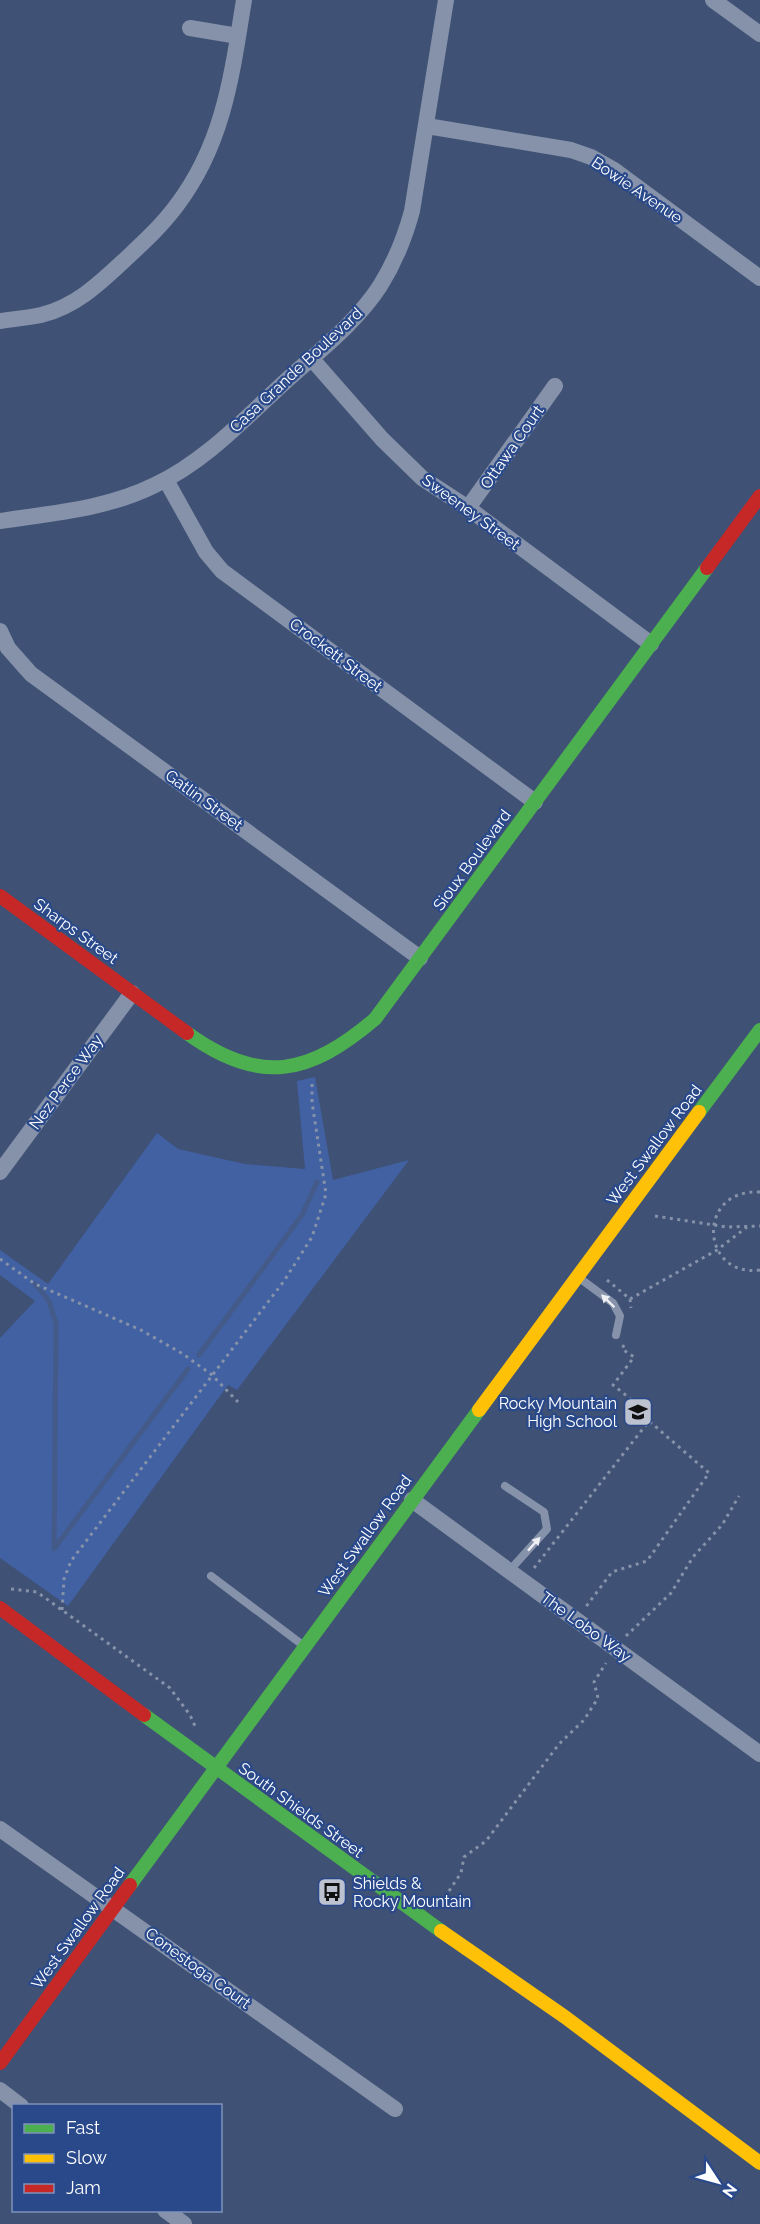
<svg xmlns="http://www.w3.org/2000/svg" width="760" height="2224" font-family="Raleway,sans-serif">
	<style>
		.green { fill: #4161a2 }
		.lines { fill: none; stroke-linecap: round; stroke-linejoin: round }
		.stream { stroke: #445b8a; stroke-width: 5 }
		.path { stroke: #8692a9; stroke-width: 3; stroke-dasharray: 3 4.5; stroke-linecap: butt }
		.lane { stroke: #8692a9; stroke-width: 8 }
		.street { stroke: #8692a9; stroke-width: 16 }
		.fast { stroke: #4caf50; stroke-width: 14 }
		.slow { stroke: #ffc107; stroke-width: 14 }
		.jam { stroke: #c62828; stroke-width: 14 }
		.oneway { fill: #edeff2 }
		.labels { text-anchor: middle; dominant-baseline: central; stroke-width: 4.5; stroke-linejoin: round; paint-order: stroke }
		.street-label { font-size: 16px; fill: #fff; stroke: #29498b }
		.poi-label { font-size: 16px; fill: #fff; stroke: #29498b; text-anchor: end }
	</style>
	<rect width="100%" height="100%" fill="#3f5175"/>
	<path class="green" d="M315 1077 333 1180 409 1160 237 1390 228 1385 68 1606 0 1558V1338L35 1301 0 1275V1250L48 1284 157 1133 178 1149 245 1164 305 1169 297 1081Z"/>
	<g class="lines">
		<path class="stream" d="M35 1284 49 1301 56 1324 54 1549 188 1369
			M199 1355 302 1215 317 1182"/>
		<path class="path" d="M760 1192C695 1189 701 1278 760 1270
			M655 1216 727 1227 760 1226
			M0 1259 35 1284 141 1330 183 1354 212 1375 238 1402
			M607 1280 630 1299 631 1308
			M630 1299 717 1250 747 1227
			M624 1345 622 1349 634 1357 613 1385 647 1412 649 1421
			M534 1568 649 1421 709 1473 647 1561 612 1572 585 1608
			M11 1589 37 1592 170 1688 190 1715 195 1726
			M62 1610 64 1579 71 1561 284 1281 312 1237 326 1194 312 1102V1081
			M626 1636 671 1593 693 1557 722 1525 739 1496
			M449 1891 461 1873 464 1857 486 1841 559 1744 584 1720 598 1698 594 1682 606 1663"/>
		<path class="lane" d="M578 1277 613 1303 620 1316 616 1335
			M505 1486 544 1512 547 1529 509 1571
			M211 1576 304 1646"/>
		<path class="street" d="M713 0 760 34
			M190 28 238 36
			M427 126 571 150 591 157 614 170 760 278
			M0 321C13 319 27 318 41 315 78 306 103 280 130 255 147 239 163 224 177 205 224 143 232 74 244 0
			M311 358 382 439 422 478 468 508 651 644
			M166 480 206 552 222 571 535 802
			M468 508 555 386
			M0 521C53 513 107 509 155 485 206 461 246 417 287 380 319 351 356 323 380 286 395 262 405 237 412 211L446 0
			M0 631 8 648 31 674 420 958
			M0 1172 132 993
			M412 1500 760 1754
			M0 1829 395 2109
			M0 2090 21 2106
			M165 2210 184 2224"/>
		<path class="fast" d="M187 1033C260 1086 309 1075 375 1019L707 568
			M699 1112 760 1030
			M144 1715 441 1931
			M130 1885 479 1410"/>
		<path class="slow" d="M479 1410 699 1112
			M441 1931 565 2017 760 2163"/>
		<path class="jam" d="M707 568 760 496
			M0 896 187 1033
			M0 1608 144 1715
			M0 2063 130 1885"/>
	</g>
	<defs><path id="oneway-solid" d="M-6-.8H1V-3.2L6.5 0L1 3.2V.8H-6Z" transform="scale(1.5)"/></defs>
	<g class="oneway">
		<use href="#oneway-solid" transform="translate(608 1301) rotate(-136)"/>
		<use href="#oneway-solid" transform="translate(534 1544) rotate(-48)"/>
	</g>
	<defs>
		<g id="school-square" transform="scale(1.5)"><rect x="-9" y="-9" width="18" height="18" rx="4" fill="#bcc2cf" stroke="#29498b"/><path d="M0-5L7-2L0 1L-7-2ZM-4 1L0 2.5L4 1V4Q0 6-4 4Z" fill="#111"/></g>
		<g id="bus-square" transform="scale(1.5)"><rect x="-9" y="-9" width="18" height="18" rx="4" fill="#bcc2cf" stroke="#29498b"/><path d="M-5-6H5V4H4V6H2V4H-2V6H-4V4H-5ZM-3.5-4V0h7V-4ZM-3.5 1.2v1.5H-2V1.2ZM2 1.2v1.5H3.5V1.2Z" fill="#111"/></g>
	</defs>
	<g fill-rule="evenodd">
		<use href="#school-square" x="638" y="1412"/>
		<use href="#bus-square" x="332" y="1892"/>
	</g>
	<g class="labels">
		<g class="street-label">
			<text transform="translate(637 190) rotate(34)">Bowie Avenue</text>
			<text transform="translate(296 370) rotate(-43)">Casa Grande Boulevard</text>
			<text transform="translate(512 447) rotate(-55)">Ottawa Court</text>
			<text transform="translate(471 512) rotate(36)">Sweeney Street</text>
			<text transform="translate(336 655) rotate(37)">Crockett Street</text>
			<text transform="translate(204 800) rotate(36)">Gatlin Street</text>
			<text transform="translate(472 860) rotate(-54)">Sioux Boulevard</text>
			<text transform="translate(76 931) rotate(36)">Sharps Street</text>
			<text transform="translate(66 1082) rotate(-54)">Nez Perce Way</text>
			<text transform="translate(654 1145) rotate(-53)">West Swallow Road</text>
			<text transform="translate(365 1536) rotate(-54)">West Swallow Road</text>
			<text transform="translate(586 1627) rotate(36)">The Lobo Way</text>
			<text transform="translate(301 1810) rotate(36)">South Shields Street</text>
			<text transform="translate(78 1928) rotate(-54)">West Swallow Road</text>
			<text transform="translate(198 1968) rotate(36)">Conestoga Court</text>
		</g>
		<g class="poi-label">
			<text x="617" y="1403">Rocky Mountain<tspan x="617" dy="18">High School</tspan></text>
			<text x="353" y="1883" text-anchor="start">Shields &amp;<tspan x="353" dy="18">Rocky Mountain</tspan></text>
		</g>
	</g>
	<rect x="12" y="2104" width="210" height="108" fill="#29498b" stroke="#7f92b9" stroke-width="1.5"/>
	<rect x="24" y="2124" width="30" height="9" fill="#4caf50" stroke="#7f92b9" stroke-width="1.5"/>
	<text x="66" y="2134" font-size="18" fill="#ffffff">Fast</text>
	<rect x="24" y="2154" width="30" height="9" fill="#ffc107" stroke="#7f92b9" stroke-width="1.5"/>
	<text x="66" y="2164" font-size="18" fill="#ffffff">Slow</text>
	<rect x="24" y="2184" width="30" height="9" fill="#c62828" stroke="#7f92b9" stroke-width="1.5"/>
	<text x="66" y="2194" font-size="18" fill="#ffffff">Jam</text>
	<g transform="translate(718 2182) rotate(126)" stroke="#29498b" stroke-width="4.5" paint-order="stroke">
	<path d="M0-4.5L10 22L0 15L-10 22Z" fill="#ffffff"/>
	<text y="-9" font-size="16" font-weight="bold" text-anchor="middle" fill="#ffffff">N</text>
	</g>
</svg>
